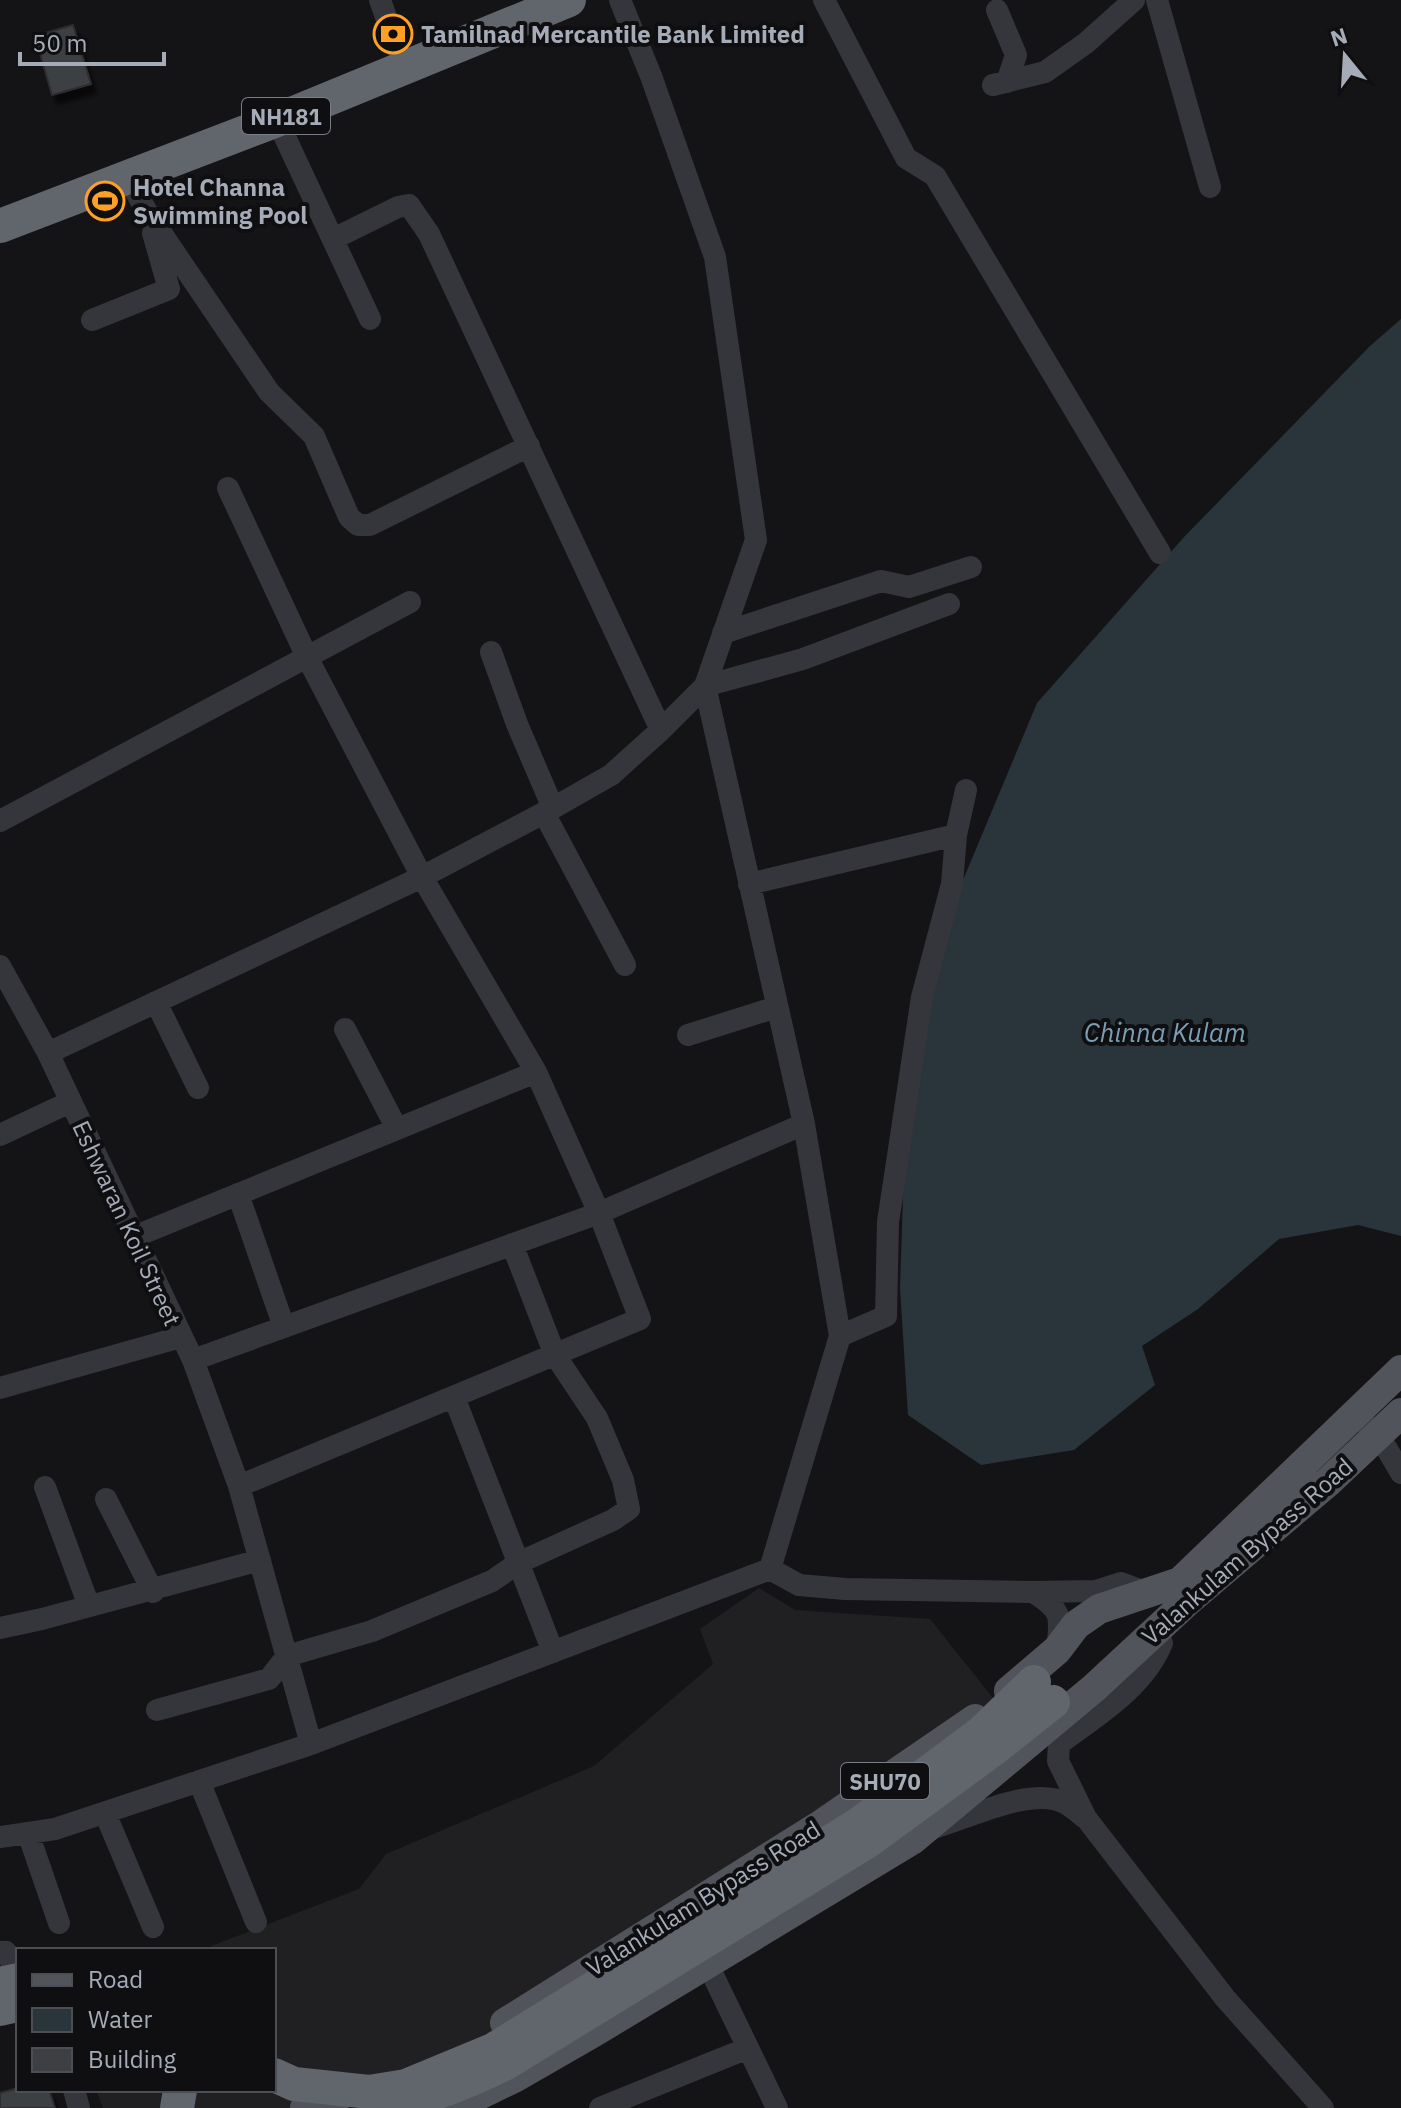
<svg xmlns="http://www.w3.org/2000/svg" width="1401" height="2108" font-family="'IBM Plex Sans',sans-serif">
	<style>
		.built { fill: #202023 }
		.water { fill: #29353b }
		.building { fill: #3e3f43; stroke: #2e2e32; stroke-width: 2; filter: url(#shadow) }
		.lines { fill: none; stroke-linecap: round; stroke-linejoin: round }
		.minor { stroke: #35363b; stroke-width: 22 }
		.major { stroke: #51545a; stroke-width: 30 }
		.highway { stroke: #61656c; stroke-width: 34 }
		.highway-bridge { stroke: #61656c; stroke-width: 34 }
		.labels { text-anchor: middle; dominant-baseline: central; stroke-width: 8; stroke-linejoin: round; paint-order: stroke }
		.shield { fill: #0f0f11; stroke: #787d85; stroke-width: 2 }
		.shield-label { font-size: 22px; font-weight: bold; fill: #a5acb7 }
		.poi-label { font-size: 24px; font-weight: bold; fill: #a5acb7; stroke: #0f0f11; text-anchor: start }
		.street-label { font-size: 24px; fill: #a5acb7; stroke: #0f0f11 }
		.water-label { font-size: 26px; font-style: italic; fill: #7a9eb4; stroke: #0f0f11 }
	</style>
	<defs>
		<filter id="shadow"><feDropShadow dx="5" dy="9" stdDeviation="2" flood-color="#0009"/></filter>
	</defs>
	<rect width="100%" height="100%" fill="#141416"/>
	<path class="built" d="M759 1588 795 1610 930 1619 1001 1708 763 1881 438 2062 318 2108H103L96 2090H274V1950H201L359 1889 386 1854 594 1766 713 1664 700 1629Z"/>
	<path class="water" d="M1401 319V1236L1358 1225 1279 1239 1198 1309 1142 1346 1155 1385 1074 1450 981 1465 908 1415 900 1288 906 1106 953 904 1037 703 1185 536 1370 346Z"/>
	<path class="building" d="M73 25 91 84 52 95 35 36Z
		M18 2088V2090H49L55 2108H0V2093Z"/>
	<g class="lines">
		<path class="minor" d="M380 0 397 48
			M824 0 906 158 935 176 1160 553
			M1157 0 1210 187
			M997 10 1016 55 1007 82
			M993 85 1045 72 1086 43 1134 0
			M277 120 370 319
			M128 178 147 212 269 392 314 436 349 517 358 525H370L529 446
			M333 239 398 207 409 205 429 234 661 730
			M92 320 169 289 153 233
			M228 488 307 657 422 877 536 1072 599 1213 640 1319 239 1486
			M723 633 881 581 909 587 971 567
			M491 652 517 724 553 808
			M544 813 625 965
			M0 821 410 602
			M749 884 956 835
			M0 966 48 1053 193 1360 239 1486 311 1744
			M156 1002 198 1088
			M345 1029 397 1129
			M688 1035 777 1007
			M48 1053 422 877 553 808 611 775 661 730 705 686 803 659 949 604
			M0 1135 70 1102
			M238 1194 284 1327
			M136 1236 536 1072
			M840 1336 886 1316 888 1222 922 997 952 884 956 835 966 790
			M193 1360 599 1213 804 1124
			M0 1388 181 1337
			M454 1397 553 1652
			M1368 1426 1378 1434 1401 1473
			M45 1487 89 1606
			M106 1499 153 1592
			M770 1569 799 1585 845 1589 1033 1592C1063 1611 1061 1616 1057 1650
			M1033 1592 1096 1591 1121 1583 1145 1592
			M0 1628 42 1619 260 1560
			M1155 1631 1162 1643C1144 1688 1096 1716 1059 1744L1058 1761 1086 1818 1225 1998 1323 2108
			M157 1710 269 1679 287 1656 372 1631 492 1581 518 1563 613 1520 629 1509 623 1480 597 1418 555 1355 512 1244
			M199 1781 256 1922
			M105 1813 153 1927
			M930 1829C965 1820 1031 1785 1065 1803 1072 1807 1079 1813 1085 1818
			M28 1833 59 1923
			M0 1837 55 1829 311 1744 770 1569 840 1336 804 1124 705 686 756 540 715 257 651 76 620 0
			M0 1952H6L18 1975
			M708 1965 777 2108
			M74 2090 79 2108
			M600 2108 748 2048"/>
		<path class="major" d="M1009 1691 1057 1650 1076 1625 1099 1609 1180 1582 1401 1370
			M505 2023 819 1826 975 1719
			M305 2108 355 2089
			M452 2108 514 2078 594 2032 912 1840 1094 1688 1189 1600 1328 1482 1401 1413"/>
		<path class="highway" d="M0 226 277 120 569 0
			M0 1984 18 1980
			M0 2009 18 2005
			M379 2107C425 2099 464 2084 506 2063L868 1841 995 1748 1053 1702
			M177 2108 180 2090"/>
		<path class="highway-bridge" d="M274 2075 294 2084 369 2092 406 2086 493 2050 859 1824 981 1733 1034 1682"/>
	</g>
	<defs>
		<g id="bank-ring" transform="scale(2)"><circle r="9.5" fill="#0f0f11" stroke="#fca126" stroke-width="1.5"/><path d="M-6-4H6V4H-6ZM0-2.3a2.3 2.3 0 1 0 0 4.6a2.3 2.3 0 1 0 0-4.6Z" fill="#fca126"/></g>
		<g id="stadium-ring" transform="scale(2)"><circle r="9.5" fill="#0f0f11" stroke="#fca126" stroke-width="1.5"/><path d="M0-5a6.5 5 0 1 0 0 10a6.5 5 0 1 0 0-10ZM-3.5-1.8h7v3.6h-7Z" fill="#fca126"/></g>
	</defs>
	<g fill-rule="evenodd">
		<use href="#bank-ring" x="393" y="34"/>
		<use href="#stadium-ring" x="105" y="201"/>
	</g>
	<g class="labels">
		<g class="shield">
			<rect x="242" y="98" width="88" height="36" rx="6"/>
			<rect x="841" y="1763" width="88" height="36" rx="6"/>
		</g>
		<g class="shield-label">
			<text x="286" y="116">NH181</text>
			<text x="885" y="1781">SHU70</text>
		</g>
		<g class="poi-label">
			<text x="421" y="34">Tamilnad Mercantile Bank Limited</text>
			<text x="133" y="187">Hotel Channa<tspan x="133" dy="28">Swimming Pool</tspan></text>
		</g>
		<g class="street-label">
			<text transform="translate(127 1223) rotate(65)">Eshwaran Koil Street</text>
			<text transform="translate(1247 1551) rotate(-41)">Valankulam Bypass Road</text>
			<text transform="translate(703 1898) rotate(-32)">Valankulam Bypass Road</text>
		</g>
		<g class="water-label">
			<text x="1165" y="1032">Chinna Kulam</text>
		</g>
	</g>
	<rect x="16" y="1948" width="260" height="144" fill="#0f0f11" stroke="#4b4e53" stroke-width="2"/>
	<rect x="32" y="1974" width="40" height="12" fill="#51545a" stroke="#4b4e53" stroke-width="2"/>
	<text x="88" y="1988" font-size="24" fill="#a5acb7">Road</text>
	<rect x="32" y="2008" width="40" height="24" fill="#29353b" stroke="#4b4e53" stroke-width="2"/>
	<text x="88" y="2028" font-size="24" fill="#a5acb7">Water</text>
	<rect x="32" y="2048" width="40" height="24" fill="#3e3f43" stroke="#4b4e53" stroke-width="2"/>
	<text x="88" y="2068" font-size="24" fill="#a5acb7">Building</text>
	<g transform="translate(1345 56) rotate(342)" stroke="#0f0f11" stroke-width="6" paint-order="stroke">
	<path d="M0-6L14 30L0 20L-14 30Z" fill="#a5acb7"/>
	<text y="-12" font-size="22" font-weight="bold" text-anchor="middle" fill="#a5acb7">N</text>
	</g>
	<path d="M20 52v12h144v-12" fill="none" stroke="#a5acb7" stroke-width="4"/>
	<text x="32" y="52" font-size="24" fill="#a5acb7" stroke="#0f0f11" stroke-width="6" paint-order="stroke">50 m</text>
</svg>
